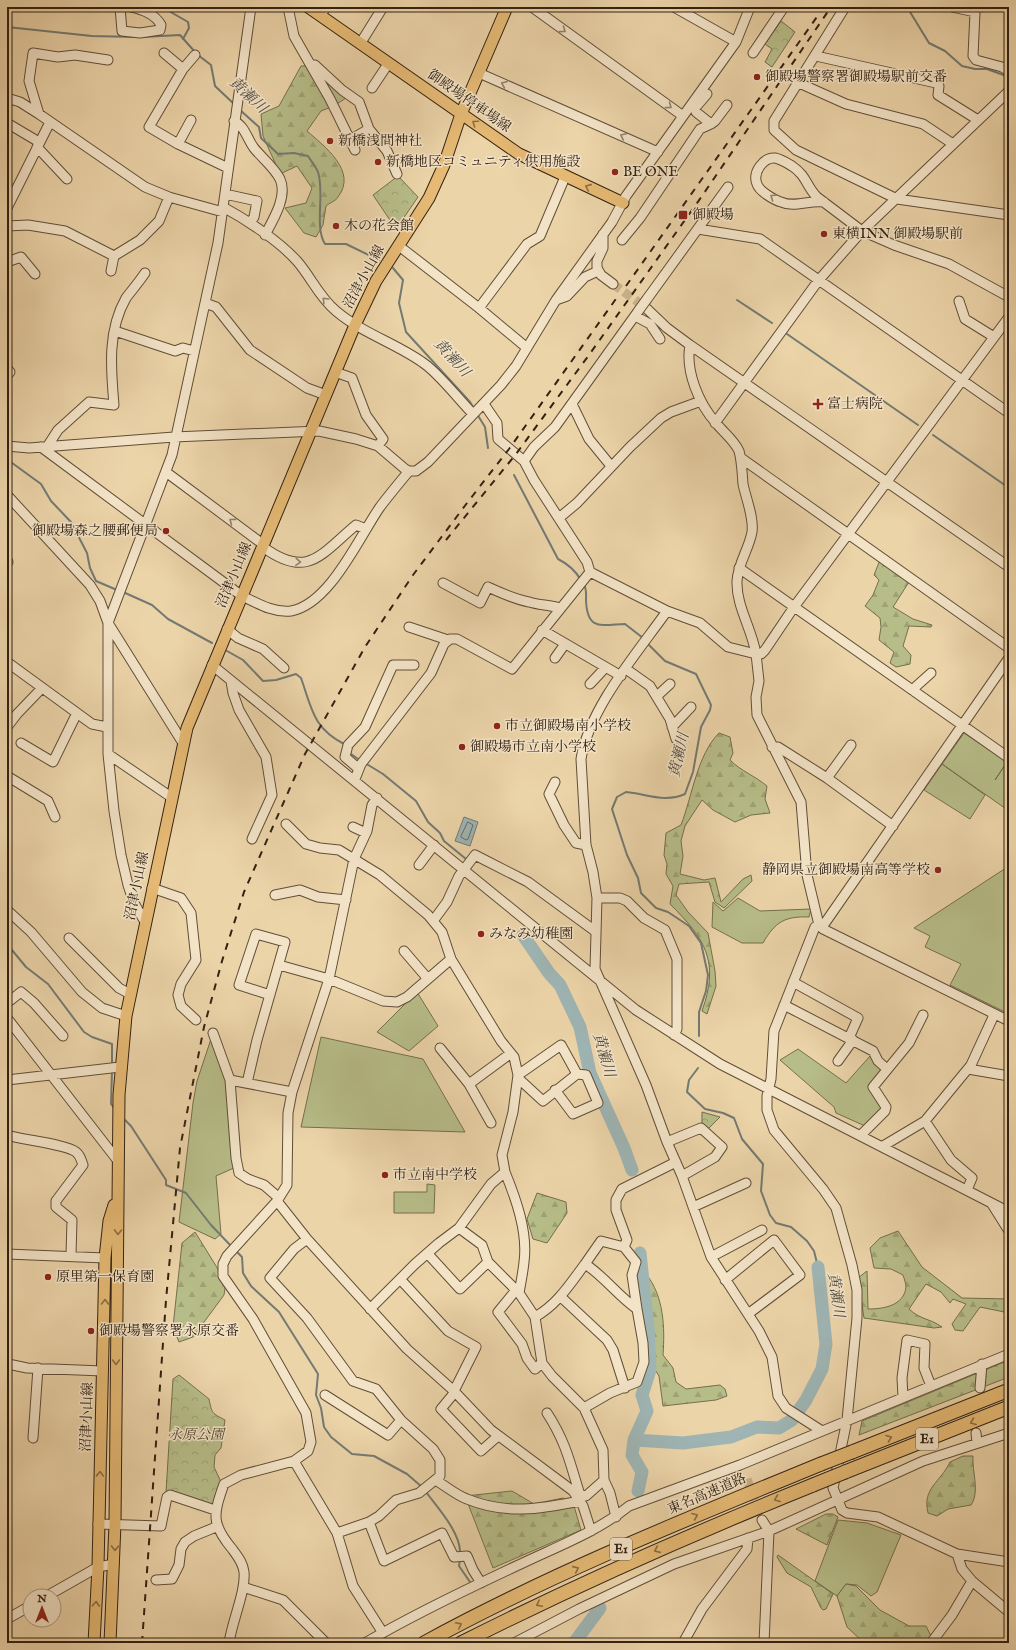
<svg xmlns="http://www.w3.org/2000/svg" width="1016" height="1650" font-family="'IM FELL English','Noto Serif JP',serif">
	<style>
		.grass { fill: #b7bd88; stroke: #746f4d }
		.forest { fill: url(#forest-firs); stroke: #746f4d }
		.park { fill: url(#park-crowns); stroke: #746f4d }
		.water { fill: #9eb5b4; stroke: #737a73 }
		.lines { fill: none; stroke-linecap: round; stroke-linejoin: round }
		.shore { stroke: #686b63; stroke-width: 1 }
		.stream { stroke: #737a73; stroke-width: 2 }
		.river { stroke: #9eb5b4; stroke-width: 13 }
		.minor-tunnel { stroke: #c7b08b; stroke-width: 9; stroke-dasharray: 9 4.5; stroke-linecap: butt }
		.minor-casing { stroke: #604e38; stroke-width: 11 }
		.major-casing { stroke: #322112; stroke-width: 13 }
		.highway-casing { stroke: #322112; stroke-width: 15 }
		.minor { stroke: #f3e3c7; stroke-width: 9 }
		.major { stroke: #e6ba74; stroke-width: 11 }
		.highway { stroke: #e6ba74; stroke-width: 13 }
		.rail { stroke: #322112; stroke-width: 2; stroke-dasharray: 7 7; stroke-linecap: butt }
		.minor-bridge-casing { stroke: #604e38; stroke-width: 11; stroke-linecap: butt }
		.highway-bridge-casing { stroke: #322112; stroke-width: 15; stroke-linecap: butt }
		.minor-bridge { stroke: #f3e3c7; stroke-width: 9 }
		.highway-bridge { stroke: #e6ba74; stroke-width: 13 }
		.oneway { stroke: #92826c }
		.oneway2 { stroke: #8c6e43 }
		.poi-dot { fill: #8f2418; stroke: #f3e3c7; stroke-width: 1.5 }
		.labels { text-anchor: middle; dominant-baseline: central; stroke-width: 3; stroke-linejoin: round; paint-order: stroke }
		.shield { fill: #f3e3c7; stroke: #6c5b48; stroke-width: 1 }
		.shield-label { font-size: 13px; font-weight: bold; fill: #322112 }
		.poi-label { font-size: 14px; fill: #322112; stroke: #f3e3c7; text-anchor: start }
		.street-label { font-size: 14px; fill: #322112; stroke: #f3e3c7 }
		.park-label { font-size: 14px; font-style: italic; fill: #534830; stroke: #f3e3c7 }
		.water-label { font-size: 15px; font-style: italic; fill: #524d43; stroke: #f3e3c7 }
	</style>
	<defs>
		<pattern id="forest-firs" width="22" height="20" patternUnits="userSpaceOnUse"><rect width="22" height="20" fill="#b7bd88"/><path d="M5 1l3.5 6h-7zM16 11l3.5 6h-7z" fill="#9ea274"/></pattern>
		<pattern id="park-crowns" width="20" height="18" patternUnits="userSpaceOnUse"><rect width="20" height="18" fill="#b7bd88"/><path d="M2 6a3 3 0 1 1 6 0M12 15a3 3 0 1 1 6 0" fill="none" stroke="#9ea274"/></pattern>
	</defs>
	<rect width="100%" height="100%" fill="#ecd4a9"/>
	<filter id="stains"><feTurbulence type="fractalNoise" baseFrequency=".005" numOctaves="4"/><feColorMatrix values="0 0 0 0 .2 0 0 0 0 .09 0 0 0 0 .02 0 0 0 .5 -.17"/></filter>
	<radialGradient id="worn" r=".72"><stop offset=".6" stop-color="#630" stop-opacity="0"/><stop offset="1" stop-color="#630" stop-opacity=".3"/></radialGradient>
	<path class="grass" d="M964 733 1007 762 995 780 1007 762 1009 764V811L942 764Z
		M942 764 985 795 970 819 924 790Z
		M1009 866V1014L950 985 961 964 925 947 930 936 914 928Z
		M738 898 760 911 811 909 809 917C785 916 775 922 763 943H742L712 927 713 902 723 911Z
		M417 992 438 1026 409 1051 377 1032Z
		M213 1033 227 1078 236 1167 216 1176 221 1234 215 1239 179 1222 193 1103 197 1081Z
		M321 1037 423 1059 465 1132 301 1127Z
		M798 1049 846 1083 871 1055 883 1071 874 1090 885 1107 865 1126 836 1113 834 1107 780 1060Z
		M427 1184 435 1185 434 1213H394V1192H427Z
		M838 1520 867 1523 901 1535 877 1592 871 1596 857 1585 846 1584 837 1596 815 1581Z"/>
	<path class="forest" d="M301 66H315L352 94 334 106 321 111 307 131C324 146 358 171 338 197 336 201 329 203 326 206L323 225 316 237 304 233 285 208 306 203 312 188 297 166 280 174 263 136 261 114 279 106Z
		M880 560 909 582 893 607 913 619 932 625 931 627 909 626 903 646 911 655 910 664 896 667 890 663 894 652 879 640 881 627 880 618 865 606 873 595 879 580 874 575Z
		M719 733 730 737 733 753 730 760C741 771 755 776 767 786L765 799 770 813 751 815 735 822 713 810 702 800 685 826 681 841 683 856 680 874 704 880 715 878 721 902 743 879 751 875 752 881 724 908 715 902 709 882 679 884 676 895 688 912 708 933 715 971 716 986 707 1014 702 1011C720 961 705 939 670 904L673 886 666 874 667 864 664 855 666 833 681 825C692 797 697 755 719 733Z
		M537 1193 566 1202 567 1213 547 1243 533 1239 527 1219Z
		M898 1231 922 1267 962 1298 1009 1299V1313L980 1307 963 1331 955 1330 952 1324 966 1304 953 1299 950 1303 941 1292 926 1284 909 1309C921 1320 929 1318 942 1327L934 1328 864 1318 858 1278 867 1271 868 1309C883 1309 904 1306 906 1287 906 1284 904 1278 903 1275L891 1269 874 1268 870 1248 880 1238Z
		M195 1232 226 1282 224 1295 193 1337 179 1342 173 1327 182 1243Z
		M646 1274C664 1296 665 1328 663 1355L673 1368 676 1382 686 1389 720 1385 725 1389 727 1396 716 1400 663 1406 659 1376 652 1365Z
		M1009 1360V1377L859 1435 862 1421Z
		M963 1456H973C972 1472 980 1492 971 1505L948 1509 937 1516 928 1513C922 1488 940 1483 950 1462Z
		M512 1491 534 1504 563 1498 574 1506 581 1530 493 1568 465 1496Z
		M826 1514H833L838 1517 827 1545 796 1529Z
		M778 1555 833 1594 826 1609 823 1610 821 1608 811 1587 787 1573 777 1557Z
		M846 1584 856 1586 880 1610 909 1626H926L931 1636 926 1643H864L847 1627 837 1596Z"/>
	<path class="park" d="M781 21 795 32 772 67 765 62 772 49 765 44Z
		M398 176 418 197 396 229 373 195Z
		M702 1112 720 1117 708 1129 702 1124Z
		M179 1375 209 1399C212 1414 212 1413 225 1420L221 1448 215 1455 214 1467 222 1484 215 1508 166 1492 173 1379Z"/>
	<path class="water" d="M464 817 478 822 470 846 455 841Z"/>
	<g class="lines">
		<path class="shore" d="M468 822 473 825 468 839 466 840 461 837Z"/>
		<path class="stream" d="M162 7 188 22 189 28 183 39
			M907 7 929 43 945 51 962 66 975 69H987L1009 77
			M7 27 92 36 137 37
			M142 37 180 35 195 52
			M198 55 211 65 215 86 234 104
			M240 110 259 127 261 138 278 154 294 153 308 156C311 161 316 167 318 172 325 193 314 227 325 244H346L379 260
			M393 268 403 280 399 303 406 332 470 402 475 410
			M737 300 772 323
			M787 334 918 425
			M477 414 485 427 488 448
			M933 435 1009 488
			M8 460 41 484 51 501 71 522 87 553 90 568 96 581 117 590
			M514 475 558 559C568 564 575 570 581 580
			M584 585C587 590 586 595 586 600 587 631 601 625 625 624L643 638
			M123 592 152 605 168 619 212 643
			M647 643 665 661 696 674 711 705 710 710 701 727 693 772 685 794C665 803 647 794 626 792L617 797 612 809 627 855 638 878 641 893 656 908 668 912 689 926 701 943 708 975 706 991 699 1012V1036
			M227 651 243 660 263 681 276 680 296 674 301 678C312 709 313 728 344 744
			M351 754 361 761
			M365 763 383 774 416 801 428 822 440 833 444 841 466 859
			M7 944 26 967 48 984 84 1032 92 1037 112 1044V1064
			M698 1068 689 1080 687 1092 705 1109 723 1113 734 1118 742 1139 763 1164 761 1191 770 1215 776 1223 791 1227 807 1241 814 1251 818 1267
			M112 1071 111 1104 115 1109
			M123 1118 131 1126 166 1180V1185L186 1193 211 1225 232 1247
			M235 1250 242 1257 243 1273 251 1286 279 1312 318 1374 316 1395 321 1408 324 1427 331 1437 352 1454 374 1456 407 1474 422 1487
			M426 1492C437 1507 461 1533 460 1553
			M460 1559 459 1566 470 1582"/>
		<path class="river" d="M523 935 549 973 560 985 580 1027 590 1073 624 1148 632 1170
			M634 1440 683 1443 731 1437 757 1427 779 1428 792 1420 806 1400 822 1369 826 1344 818 1267
			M638 1491 642 1472 632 1455 634 1440 647 1411 642 1395 650 1370 648 1328 640 1253
			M574 1643 600 1608"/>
		<path class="minor-tunnel" d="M613 284 645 307
			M747 1479 762 1520"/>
		<g class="minor-casing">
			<path id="minor" d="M120 7 122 31 140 33 160 30 161 25C155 14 143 10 131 7
				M288 7 294 36 330 99 355 150
				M532 7 683 116
				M674 7 736 42
				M845 7 774 121V130L796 150 897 199 1009 215
				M952 7 975 12 973 56 976 60 1002 67 1009 71
				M320 16 326 7
				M360 44 383 7
				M164 53 183 69
				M753 53 784 7
				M816 56 936 83 939 86 938 95 978 120
				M312 65H315L342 90 359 102 369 129
				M479 73 658 152
				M799 83 846 104 923 124 953 144
				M372 88 388 64
				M7 98 20 102 39 114 145 187 169 197 223 212
				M39 114 29 81 33 53 58 57 75 55 108 60
				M191 120 178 144 149 127 183 69 195 55
				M234 121C245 126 247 139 254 148 262 158 274 167 280 179 288 196 273 220 265 235
				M7 123 39 142
				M711 124 715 121 727 105
				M350 140 369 129 387 151 397 174
				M178 144 228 168
				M37 147 67 179
				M225 194 257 201 254 217 250 223
				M824 202C809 200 794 208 781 202 774 200 759 191 757 184 752 172 764 157 775 158 781 159 787 163 792 166 807 176 806 186 817 197L862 231 894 245 949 264 1009 297
				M223 207C247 220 279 241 297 261 311 277 319 297 336 311 362 333 395 343 422 362 438 372 459 400 473 414
				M7 208 50 122
				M7 226 28 225 65 231 114 256 140 240 159 221 169 197
				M698 229 760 239 1009 413
				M603 234V248L597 261V268L601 275 613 284
				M622 240 640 218 700 129 711 124 696 112 695 108 707 94
				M399 246 479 308 527 348
				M7 262 21 257 35 274
				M111 271 114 256
				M647 299 728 187
				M556 300 567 296 585 277 598 271
				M959 301 965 319 994 337
				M205 303 216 307 250 350 307 388 326 395
				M645 307 667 328 690 345 1009 567
				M479 308 527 244 540 236 565 177
				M635 316 650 324 660 339
				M115 331 175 351 183 348 194 351
				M690 345C685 371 699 404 716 423 724 433 734 440 739 451 742 462 742 473 743 484 746 499 754 517 752 532 749 549 738 563 737 581 736 606 752 629 756 654H761L765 650 794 607 1009 317
				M7 369 10 372 7 375
				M335 372 352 378 366 415 383 439 378 446
				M484 404 497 423 498 439 524 461 534 480 587 562 590 572 667 611 700 623 728 647 756 654 759 681 756 697 757 715 801 802 807 875 819 925 823 929 1009 1021
				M572 404 589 439 611 466
				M715 423 818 281 862 231 1009 91
				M7 446 29 448 174 437 319 431 356 439 378 446 405 469 409 471H416L428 462 501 385 516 366 556 300 612 222 626 196 736 42 750 7
				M41 447 242 596C257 603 273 613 291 611 330 604 359 537 380 507 389 495 399 483 409 471
				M47 447 58 430 89 402 114 405C111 370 107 331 126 298 132 290 139 282 145 273
				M741 458 1009 648
				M524 461 534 447 555 427 639 310
				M166 472 264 545
				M7 495 90 585 100 601 108 623 183 743
				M559 518 577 503 630 447 661 418 671 412 701 401
				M263 547C308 580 321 554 356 525L366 529
				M7 561 8 562
				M739 568 1009 758
				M443 583 480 603 488 587C501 593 514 599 529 602 539 605 549 605 560 608
				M667 611C638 652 589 708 581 759L586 845 593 872 597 898 595 969 646 1085 667 1142 682 1176 711 1257 759 1331 772 1357 778 1396 786 1408 822 1431
				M409 627 448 640
				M227 629 238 638 263 649 284 668
				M542 630 621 676
				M555 658 565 644
				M1009 658 825 923 815 927 774 1031 771 1079 767 1096V1110L774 1130 823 1189 836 1208 852 1265 857 1290V1318L847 1420 833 1488 842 1510 847 1513 878 1517 957 1554 1009 1562
				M7 662 92 724 107 727
				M212 665 636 1010 720 1064 1009 1212
				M626 669 650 686 670 719 676 739
				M231 681 233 693 239 710 266 757 272 795 252 839
				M590 684 605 668
				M912 690 931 673
				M657 696 670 684
				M7 727 17 714 42 688
				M672 727 691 707
				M21 743 53 762 77 713
				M772 747H778L827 778 893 826
				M108 754 171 797
				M359 769 345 757 348 745 365 727 393 665H414
				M7 776 48 801 55 817
				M827 778 851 745
				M355 779 361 764 431 673 444 644 450 639H457L512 669 590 572
				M555 782 549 794 564 825 576 843 586 845
				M286 824 306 844 320 848 339 850 380 875 428 915 442 932 451 959 501 1041 514 1057 518 1075 513 1112 502 1155 505 1172 491 1184 459 1228 439 1243 415 1264 370 1309
				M353 827 366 833
				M419 865 434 845
				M152 888 181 898 191 913 196 960 181 984 178 995 181 1006 196 1020
				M275 895 300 890 318 897 346 900
				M597 898H620L627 901 644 918 665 930 677 959V1029L674 1035
				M7 910 31 932 82 992 102 1008 126 1016
				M433 921 447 902 459 876 475 855 528 882 595 931
				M145 922 134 903 128 885 121 855 114 811 108 754V623L172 455 218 243 251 7
				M69 938 119 988 130 994
				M404 951 428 979
				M279 965 329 979 383 1001 397 1002 407 997 451 959
				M793 982 858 1018 849 1038
				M7 1003 21 992 34 1003 63 1036
				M784 1005 873 1051 878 1061 887 1069
				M7 1018 118 1161
				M213 1033 230 1080 236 1158 239 1173 248 1179 264 1185 279 1198
				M440 1048 469 1084 491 1123
				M838 1061 853 1040
				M968 1069 1009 1076
				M518 1075 561 1045 577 1074 586 1075 598 1103 573 1114 555 1090
				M519 1079 543 1101 577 1074
				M7 1080 120 1067
				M230 1080 292 1092
				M247 1083 257 1040 285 942 256 934 239 985 270 995
				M469 1084 510 1054
				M925 1121 951 1160 972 1178 967 1190
				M7 1135C22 1140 66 1144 76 1152 81 1156 81 1160 83 1165L56 1201V1207L72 1220 71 1255
				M861 1135 885 1111 886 1107 873 1087 909 1043 923 1015
				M667 1142 701 1128 722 1147 715 1157 682 1176
				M883 1146 925 1121 971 1065 994 1015
				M505 1172C516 1199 528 1232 524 1262 523 1272 521 1282 519 1293L535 1317 542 1363 552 1376 584 1408 603 1450 604 1480 586 1496 580 1495C570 1463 566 1442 547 1413
				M277 1201 307 1239 407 1349 454 1391 491 1430 573 1491 583 1506 591 1531
				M992 1204 1009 1231
				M693 1207 746 1183
				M459 1228 482 1245 488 1262
				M307 1239 294 1249 270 1278 307 1318 353 1381 376 1389 401 1420 433 1449 440 1460V1476L419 1493 396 1500 379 1516 369 1522
				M7 1254 105 1258
				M428 1254 460 1289 488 1262 519 1293
				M711 1257 762 1230
				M585 1264 601 1241 624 1247
				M400 1279 448 1331 476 1347 454 1391
				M725 1280 774 1240 800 1275 748 1314
				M516 1290 498 1312 522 1344 527 1358 535 1369 542 1363
				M561 1297 607 1340 613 1350 625 1388
				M637 1309 632 1275 636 1262 624 1247 627 1240 616 1210V1200L622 1189 676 1162
				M535 1317C557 1305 570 1284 585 1264 604 1276 618 1296 637 1309L643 1343 644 1362 637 1382 610 1393 584 1408
				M7 1366 8 1364 27 1368 103 1371
				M980 1388 982 1364
				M455 1392 441 1409 481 1451 498 1436
				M325 1395 388 1435 401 1420
				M903 1397 902 1378 907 1340 925 1344 924 1368 931 1386
				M976 1433 977 1443
				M33 1438 38 1368
				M294 1461 337 1533 353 1586 383 1633
				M435 1480C446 1486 456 1495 467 1499 506 1515 540 1509 580 1501
				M604 1480 610 1493 616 1517
				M762 1520 769 1531 764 1643
				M98 1524 161 1526 167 1497 170 1495 215 1510
				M337 1533 369 1522 384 1561 442 1533 454 1557 467 1556 473 1570 481 1583
				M957 1554 962 1569 972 1581 1009 1612
				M156 1580 172 1579 179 1565 181 1549 185 1542 194 1536 216 1527
				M243 1587 283 1600 326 1643
				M47 1596 98 1567 114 1564
				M7 1619 30 1606
				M229 1643C232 1621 246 1591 244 1572 243 1563 238 1557 233 1550 211 1524 213 1515 224 1484L241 1475 294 1461 308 1451 311 1442 306 1413 253 1319 223 1276V1264L227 1256 277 1201 287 1185 288 1113 292 1092 329 979 354 859 367 831 372 805 377 798
				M365 1643C416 1613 471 1587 525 1562 561 1545 598 1531 629 1506L740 1465 1009 1354
				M514 1643 579 1609 674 1564 769 1531 923 1461 1009 1433
				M683 1643 702 1609 747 1549 748 1538
				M931 1643 952 1615 972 1581"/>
		</g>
		<g class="major-casing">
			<path id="major" d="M308 7 519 154 623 203
				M94 1643 98 1567 105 1258 109 1221 114 1205
				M110 1643 115 1524 119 1095 126 1016 187 728 355 325 376 281 429 198 444 165 461 114 507 7"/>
		</g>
		<g class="highway-casing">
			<path id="highway" d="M852 1452 1009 1390
				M845 1472 1009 1407
				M424 1643C552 1573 687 1519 821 1464
				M461 1643C576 1585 694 1533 813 1485"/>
		</g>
		<use href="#minor" class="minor"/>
		<use href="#major" class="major"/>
		<use href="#highway" class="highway"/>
		<path class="rail" d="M626 286 824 7
			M446 540 516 454 589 355 702 196 831 7
			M142 1643 166 1300 180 1148 204 1027 222 961 244 892 305 754 365 647 413 575 467 503 509 449 618 296"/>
		<g class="minor-bridge-casing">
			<path id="minor-bridge" d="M639 310 647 299"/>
		</g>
		<g class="highway-bridge-casing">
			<path id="highway-bridge" d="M821 1464 852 1452
				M813 1485 845 1472"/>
		</g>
		<use href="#minor-bridge" class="minor-bridge"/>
		<use href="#highway-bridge" class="highway-bridge"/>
	</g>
	<defs><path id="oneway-chevron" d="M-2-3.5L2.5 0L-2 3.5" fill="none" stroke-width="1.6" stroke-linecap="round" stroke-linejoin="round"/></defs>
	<g class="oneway">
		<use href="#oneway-chevron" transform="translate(563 30) rotate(36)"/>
		<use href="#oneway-chevron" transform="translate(504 84) rotate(-157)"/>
		<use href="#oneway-chevron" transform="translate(669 106) rotate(36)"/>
		<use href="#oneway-chevron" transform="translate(623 136) rotate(-155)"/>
		<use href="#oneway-chevron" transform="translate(773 197) rotate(-145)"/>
		<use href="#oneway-chevron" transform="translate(325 300) rotate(-134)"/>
		<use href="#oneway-chevron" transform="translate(232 521) rotate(-143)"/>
		<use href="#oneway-chevron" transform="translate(298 562) rotate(4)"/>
	</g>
	<g class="oneway2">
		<use href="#oneway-chevron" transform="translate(475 123) rotate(-145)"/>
		<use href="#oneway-chevron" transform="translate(588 187) rotate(-156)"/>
		<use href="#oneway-chevron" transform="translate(118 1232) rotate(91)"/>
		<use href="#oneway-chevron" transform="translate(105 1302) rotate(-89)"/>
		<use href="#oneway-chevron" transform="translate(116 1362) rotate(90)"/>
		<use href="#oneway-chevron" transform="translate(973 1422) rotate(159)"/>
		<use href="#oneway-chevron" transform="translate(889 1438) rotate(-21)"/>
		<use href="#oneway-chevron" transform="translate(100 1474) rotate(-88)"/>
		<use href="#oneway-chevron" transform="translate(777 1499) rotate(158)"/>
		<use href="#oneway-chevron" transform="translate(695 1516) rotate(-23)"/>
		<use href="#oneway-chevron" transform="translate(115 1548) rotate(91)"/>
		<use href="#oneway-chevron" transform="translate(657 1550) rotate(156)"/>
		<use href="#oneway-chevron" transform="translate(576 1569) rotate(-24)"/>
		<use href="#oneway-chevron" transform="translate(96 1604) rotate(-87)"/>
		<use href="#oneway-chevron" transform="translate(539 1604) rotate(154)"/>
		<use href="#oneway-chevron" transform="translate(459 1625) rotate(-26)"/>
	</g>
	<g class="poi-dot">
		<circle cx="757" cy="77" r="4"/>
		<circle cx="330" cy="141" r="4"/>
		<circle cx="378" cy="162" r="4"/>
		<circle cx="615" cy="172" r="4"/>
		<rect x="678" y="210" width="10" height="10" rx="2"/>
		<circle cx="336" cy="226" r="4"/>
		<circle cx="824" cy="234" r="4"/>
		<path d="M816 398h4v4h4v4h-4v4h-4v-4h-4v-4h4z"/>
		<circle cx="166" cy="531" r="4"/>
		<circle cx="497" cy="726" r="4"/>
		<circle cx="462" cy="747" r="4"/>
		<circle cx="938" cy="870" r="4"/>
		<circle cx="481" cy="934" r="4"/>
		<circle cx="385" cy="1175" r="4"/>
		<circle cx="48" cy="1277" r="4"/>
		<circle cx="91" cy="1331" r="4"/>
	</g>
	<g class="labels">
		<g class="shield">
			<rect x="916" y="1428" width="22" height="22" rx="3"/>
			<rect x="610" y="1538" width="22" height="22" rx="3"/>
		</g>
		<g class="shield-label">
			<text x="927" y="1439">E1</text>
			<text x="621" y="1549">E1</text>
		</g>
		<g class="poi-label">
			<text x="765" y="77">御殿場警察署御殿場駅前交番</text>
			<text x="338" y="141">新橋浅間神社</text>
			<text x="386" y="162">新橋地区コミュニティ供用施設</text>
			<text x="623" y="172">BE ONE</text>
			<text x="692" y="215">御殿場</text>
			<text x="344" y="226">木の花会館</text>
			<text x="832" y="234">東横INN 御殿場駅前</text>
			<text x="827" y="404">富士病院</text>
			<text x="158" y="531" text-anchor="end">御殿場森之腰郵便局</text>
			<text x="505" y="726">市立御殿場南小学校</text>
			<text x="470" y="747">御殿場市立南小学校</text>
			<text x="930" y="870" text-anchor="end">静岡県立御殿場南高等学校</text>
			<text x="489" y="934">みなみ幼稚園</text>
			<text x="393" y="1175">市立南中学校</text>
			<text x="56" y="1277">原里第一保育園</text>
			<text x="99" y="1331">御殿場警察署永原交番</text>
		</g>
		<g class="street-label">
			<text transform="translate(469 101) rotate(35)">御殿場停車場線</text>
			<text transform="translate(364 277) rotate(-61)">沼津小山線</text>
			<text transform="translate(234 575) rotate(-67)">沼津小山線</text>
			<text transform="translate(137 886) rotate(-78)">沼津小山線</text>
			<text transform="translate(87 1417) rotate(-88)">沼津小山線</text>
			<text transform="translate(707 1494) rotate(-23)">東名高速道路</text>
		</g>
		<g class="park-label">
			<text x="196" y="1435">永原公園</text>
		</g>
		<g class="water-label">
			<text transform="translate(248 95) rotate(43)">黄瀬川</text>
			<text transform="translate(452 358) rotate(48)">黄瀬川</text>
			<text transform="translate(679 755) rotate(-77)">黄瀬川</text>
			<text transform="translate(604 1055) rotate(74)">黄瀬川</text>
			<text transform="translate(836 1295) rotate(82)">黄瀬川</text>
		</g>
	</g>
	<rect width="1016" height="1650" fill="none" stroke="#ecd4a9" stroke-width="24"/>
	<rect x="8" y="8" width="1000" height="1634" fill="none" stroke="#322112" stroke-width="2"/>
	<rect x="12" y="12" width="992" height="1626" fill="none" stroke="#322112"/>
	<g transform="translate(42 1608)"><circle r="19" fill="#f3e3c7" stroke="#a6957f"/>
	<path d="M0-3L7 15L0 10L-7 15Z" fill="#8f2418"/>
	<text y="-6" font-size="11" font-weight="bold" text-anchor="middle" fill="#322112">N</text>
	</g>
	<rect width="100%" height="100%" filter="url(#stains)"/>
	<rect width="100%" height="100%" fill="url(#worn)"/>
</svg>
